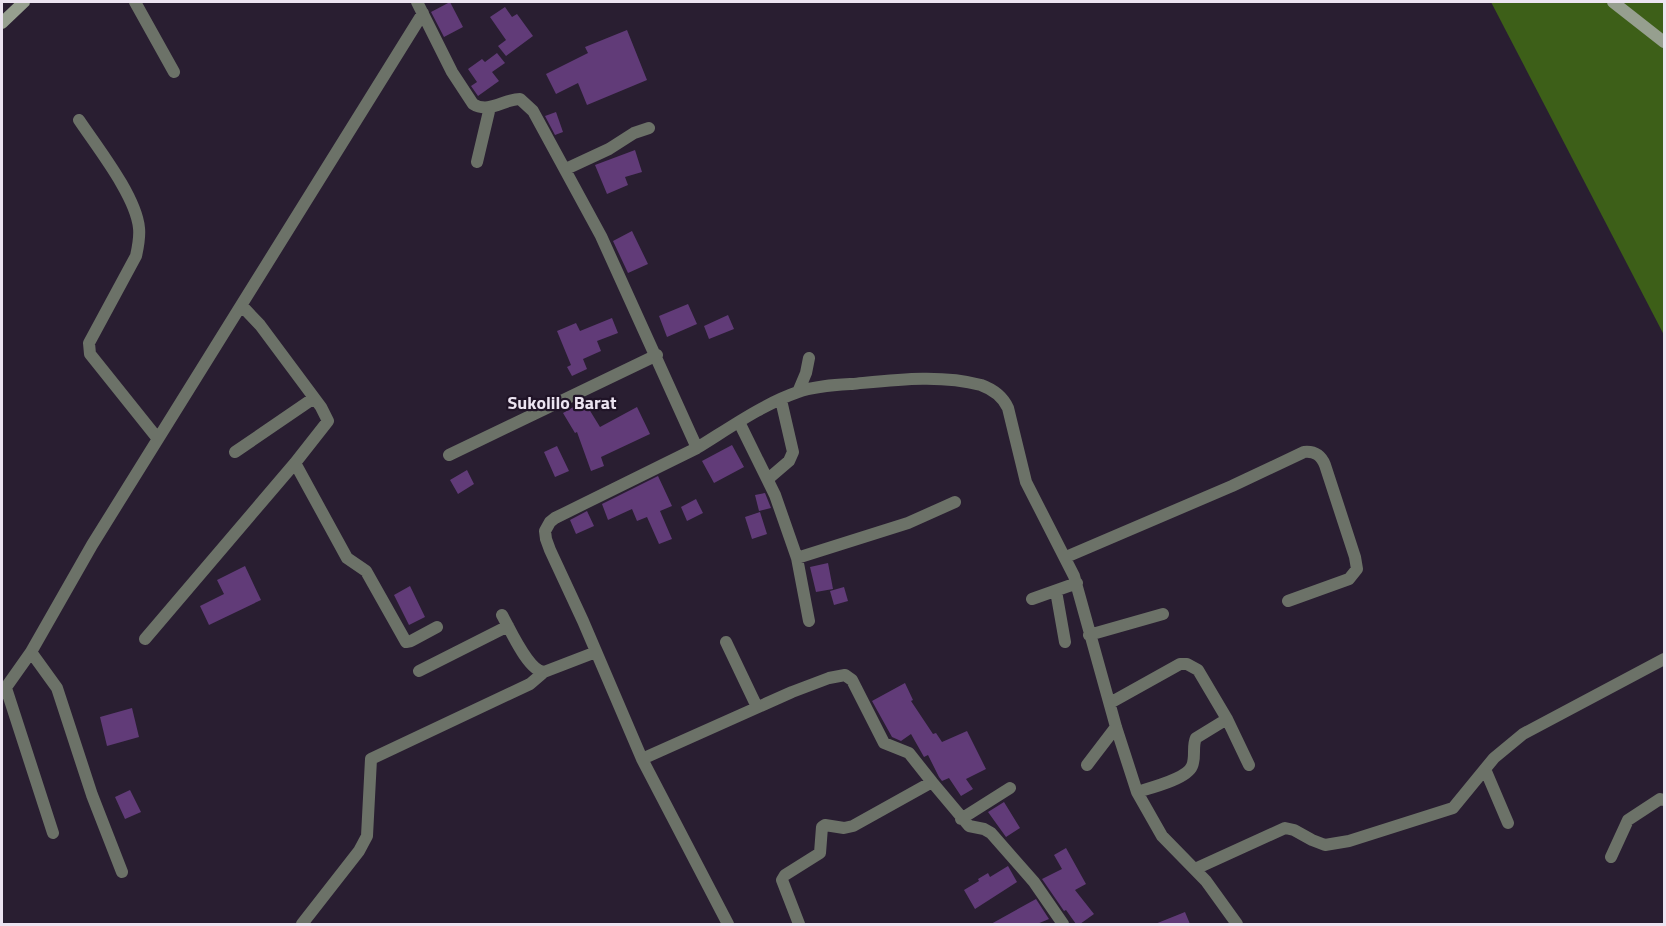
<svg xmlns="http://www.w3.org/2000/svg" width="1666" height="926" font-family="'Titillium Web',sans-serif">
	<style>
		.forest { fill: #3d5f18 }
		.building { fill: #613b78 }
		.lines { fill: none; stroke-linecap: round; stroke-linejoin: round }
		.street { stroke: #6c7268; stroke-width: 12 }
		.secondary { stroke: #969f8f; stroke-width: 12 }
		.labels { text-anchor: middle; dominant-baseline: central; stroke-width: 4.5; stroke-linejoin: round; paint-order: stroke }
		.quarter-label { font-size: 18px; font-weight: bold; fill: #ece4f1; stroke: #201427 }
	</style>
	<rect width="100%" height="100%" fill="#291e31"/>
	<path class="forest" d="M1491 2H1664V335Z"/>
	<path class="building" d="M450 2 463 27 444 37 431 12Z
		M505 7 512 17 517 14 533 36 506 56 498 46 506 40 490 17Z
		M627 30 647 80 587 105 578 83 556 94 546 74 588 53 585 47Z
		M497 53 505 63 492 72 499 81 478 96 471 86 477 82 468 69 482 59 485 62Z
		M556 112 563 132 555 135 545 116Z
		M635 150 642 172 625 177 628 185 607 194 595 165Z
		M632 231 648 264 628 273 613 241Z
		M688 304 697 324 667 337 659 316Z
		M728 315 734 329 709 339 704 326Z
		M612 318 618 333 597 341 601 351 583 359 587 369 572 376 567 367 571 365 557 331 576 323 580 331Z
		M584 401 600 427 637 407 650 434 601 457 604 466 591 471 577 432 575 433 563 413Z
		M732 445 744 467 714 483 702 461Z
		M557 446 569 471 555 477 544 452Z
		M467 470 474 484 458 494 450 480Z
		M658 476 672 506 660 511 672 539 659 544 647 517 637 521 632 509 608 520 602 504Z
		M765 493 771 508 759 511 755 495Z
		M696 499 703 513 687 521 681 507Z
		M587 511 594 526 576 534 570 520Z
		M760 512 767 534 752 539 745 517Z
		M828 563 833 589 816 592 810 567Z
		M245 566 261 600 209 625 200 606 224 594 217 580Z
		M410 586 425 617 409 625 394 595Z
		M844 587 848 601 834 605 830 591Z
		M905 683 913 700 911 701 933 734 936 733 942 742 967 731 986 769 966 779 973 789 961 796 949 778 942 781 939 777 928 755 924 757 911 734 901 741 892 737 872 701Z
		M132 708 139 737 107 746 100 717Z
		M130 790 141 812 125 819 115 797Z
		M1004 802 1020 828 1006 837 988 812Z
		M1066 848 1086 884 1075 890 1094 914 1080 924H1076L1066 910 1064 911 1042 879 1062 869 1054 855Z
		M1008 866 1017 882 975 909 964 890 979 881 978 879 988 873 990 877Z
		M1036 899 1049 919 1037 924H991Z
		M1185 912 1190 924H1155Z"/>
	<g class="lines">
		<path class="street" d="M135 2 174 72
			M417 2 452 72 473 104C489 114 504 99 520 99L533 111 601 236 697 448C728 429 763 404 798 392 815 386 835 385 852 384 894 380 940 374 981 385 992 389 1003 397 1008 408L1026 482 1074 576 1116 727 1137 792 1162 836 1206 881 1237 924
			M79 120C97 147 136 196 139 228 140 237 138 247 136 256L89 343 90 354 158 439
			M477 162 490 107
			M566 169 609 149 634 133 649 128
			M798 392 806 373 809 358
			M739 422 775 495 797 558 809 621
			M697 448 555 518 550 522 545 531 546 539 550 550 583 621 642 759 728 924
			M235 452 314 398
			M449 455 657 355
			M295 463 347 558 366 571 406 642 411 641 437 627
			M768 479 789 461 793 452 781 400
			M1066 557 1232 486 1304 452C1315 451 1321 455 1325 465L1355 557 1357 569 1349 579 1288 601
			M797 558 908 523 955 502
			M1056 591 1065 642
			M1032 599 1077 583
			M502 615C510 629 528 671 544 672L596 652
			M1089 635 1163 614
			M145 639 295 463 328 421 321 407 260 325 242 306
			M726 642 757 707
			M31 652 57 688 92 795 122 872
			M419 671 508 626
			M6 688 53 833
			M2 693 31 652 92 545 423 13
			M1110 703 1180 664H1187L1198 670 1227 719 1249 765
			M642 759 792 692 829 678 845 675 852 680 884 743 909 753 932 782 853 826 844 828 825 825 822 827 820 853 785 875 782 880 799 924
			M1087 765 1116 727
			M1485 769 1508 823
			M932 782 969 826 984 829 991 833 1034 882 1063 924
			M1137 792C1150 788 1187 779 1192 766 1196 757 1192 746 1196 738L1227 719
			M961 819 1010 788
			M1611 857 1628 820 1660 799 1664 800
			M1195 869 1285 828 1294 830 1312 840 1325 845 1349 841 1453 808 1494 758 1523 734 1664 659
			M302 924 359 851 367 836 371 759 530 684 544 672"/>
		<path class="secondary" d="M1613 2 1664 42
			M2 23 24 2"/>
	</g>
	<g class="labels">
		<g class="quarter-label">
			<text x="562" y="402">Sukolilo Barat</text>
		</g>
	</g>
	<rect width="1666" height="926" fill="none" stroke="#ece4f1" stroke-width="6"/>
</svg>
